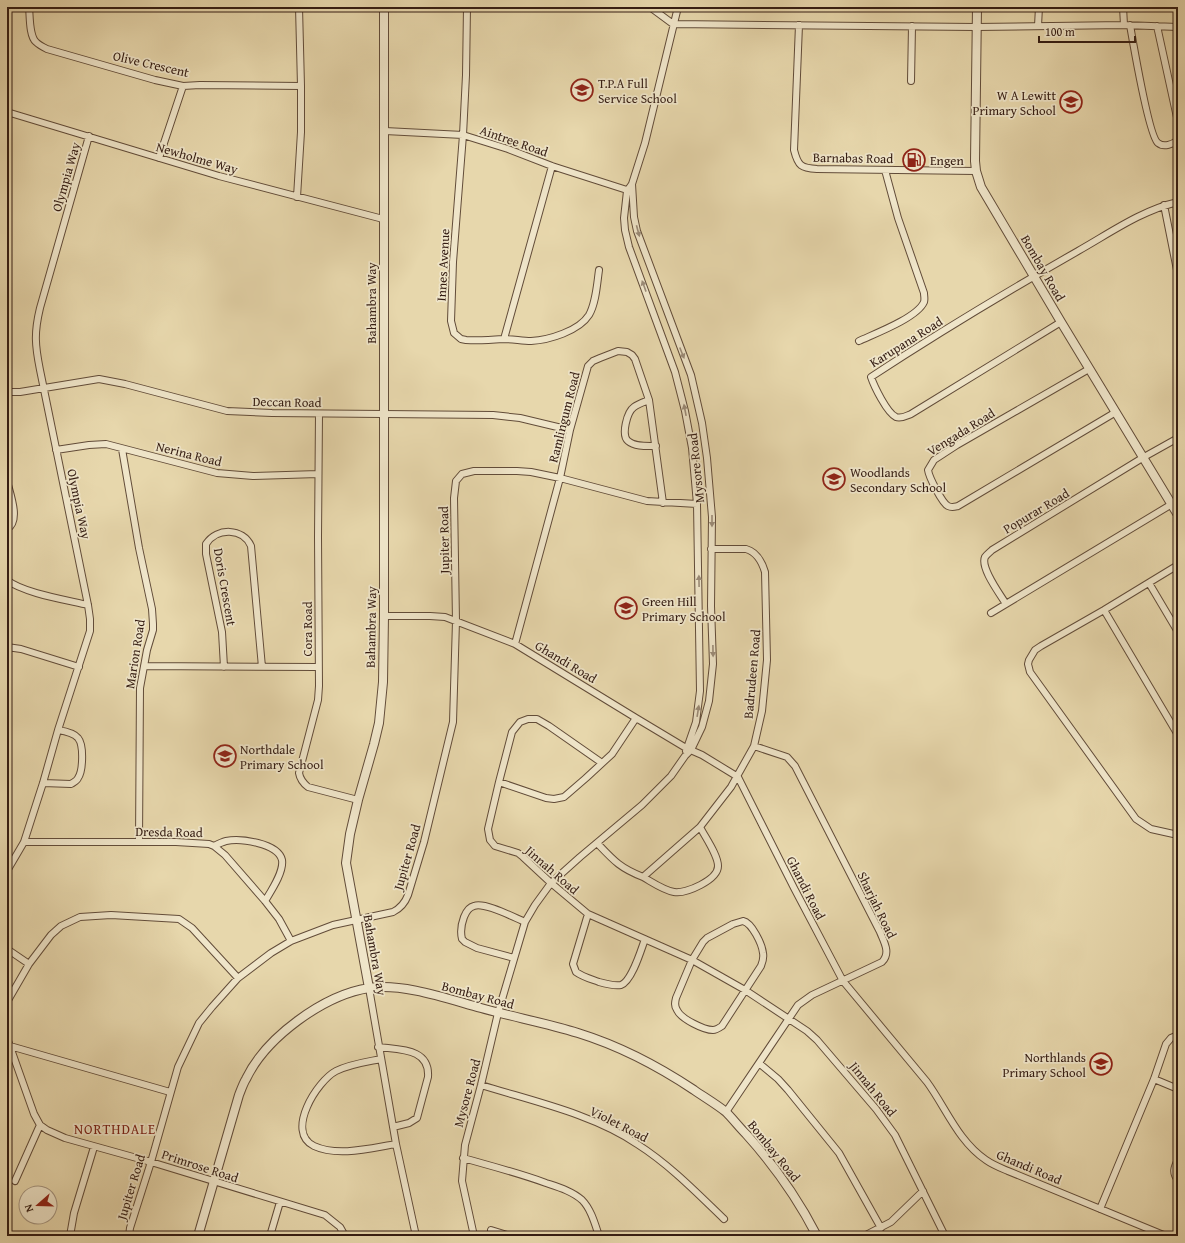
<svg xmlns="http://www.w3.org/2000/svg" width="1185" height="1243" font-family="'Gentium Book Plus',serif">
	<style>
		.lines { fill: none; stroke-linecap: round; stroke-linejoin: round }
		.minor-casing { stroke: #624c39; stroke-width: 8 }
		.tertiary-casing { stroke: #624c39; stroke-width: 10 }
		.minor { stroke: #efe5c9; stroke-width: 6 }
		.tertiary { stroke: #efe5c9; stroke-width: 8 }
		.oneway { fill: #9b8b77 }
		.labels { text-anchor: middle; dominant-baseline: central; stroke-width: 3.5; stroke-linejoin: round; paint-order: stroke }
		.street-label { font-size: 13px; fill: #351d13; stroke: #efe5c9 }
		.poi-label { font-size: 13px; fill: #351d13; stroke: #efe5c9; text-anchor: start }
		.neighbourhood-label { font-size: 14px; letter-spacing: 1px; fill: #7a1f14; stroke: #efe5c9 }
	</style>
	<rect width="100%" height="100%" fill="#e7d7ac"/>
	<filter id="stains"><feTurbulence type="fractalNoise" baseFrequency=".005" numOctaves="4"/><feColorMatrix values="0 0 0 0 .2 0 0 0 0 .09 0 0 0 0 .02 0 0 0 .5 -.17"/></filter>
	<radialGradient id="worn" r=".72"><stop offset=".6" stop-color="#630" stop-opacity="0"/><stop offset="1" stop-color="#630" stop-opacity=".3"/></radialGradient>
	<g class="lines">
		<g class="minor-casing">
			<path id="minor" d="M29 7C30 16 29 36 36 42 39 45 43 47 47 49L155 80 183 86 200 85 301 86
				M467 7 466 75 463 135 453 262 451 321 454 333 461 339 466 340C479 341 491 340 503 339 513 339 522 341 531 341 549 340 579 331 589 315 596 303 597 284 599 270
				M650 7 673 24 976 27 1124 25 1178 27
				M678 7 645 143 632 184 627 191 624 218 625 230 629 247 675 372 685 411 692 448 697 504 700 691 696 722 686 751
				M1123 7 1124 25
				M799 25 794 150C798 166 801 168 817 169L976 171
				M1130 25C1133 42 1149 137 1158 143 1164 148 1173 144 1178 140
				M1038 26 1039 7
				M1157 26 1178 122
				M911 81 912 26
				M7 112 219 176 383 219
				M385 131 463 135 508 149 552 166 630 191
				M159 158 183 86
				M297 197 301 132V86L299 7
				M1164 205 1178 275
				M1061 322 911 414C906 416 901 419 896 417 887 413 874 386 871 377 938 333 1008 291 1078 251 1110 233 1142 210 1178 202
				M504 339 552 166
				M859 341C874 334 917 318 924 302 925 299 924 296 924 293L898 218 885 170
				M1089 369 957 445 934 460 928 470C929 477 942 503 948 506 952 508 954 507 958 506L1116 412
				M7 392H20L99 379 125 384 227 411 272 413 493 415 520 418 570 430
				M649 400C644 402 638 404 634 407 627 412 621 435 628 441 635 447 647 446 656 446
				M319 414 318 537 319 686 318 700 299 773C300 779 303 783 308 787L358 800
				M122 449 139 548 152 609 153 624V630L147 650 140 688 139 842
				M56 450 89 445 106 444 217 473 253 476 318 474
				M7 481C10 494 21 521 7 529
				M1178 565 1104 610 1041 646 1035 650 1029 660 1028 664 1030 672 1136 819 1151 829 1178 835
				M7 580C23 593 67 600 88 605
				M1149 583 1178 632
				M1006 604C1000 594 980 568 985 557 987 554 990 552 992 550L1144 457 1178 438
				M1104 610 1178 735
				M991 613 1172 504
				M384 616H430L445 617 515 644 636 718 686 748 702 755 738 777 794 888 843 981 927 1082C946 1108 958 1141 986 1160 993 1165 1001 1168 1008 1171L1166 1236
				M515 644 560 478 570 430 588 366 593 361 600 358 618 351 627 352 632 355 635 359 649 400 663 503
				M7 647 21 649 79 667
				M144 666 318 667
				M224 667 222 632 206 554V544C217 527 243 528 251 546L262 667
				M602 763 549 726 537 719H528L520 722 512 732 499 782 488 829 490 840 495 846 518 853 523 857 551 883 588 914 692 960 745 990 807 1031 817 1040 876 1109 895 1135 945 1236
				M499 782 546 798 554 799 564 797 586 778 612 754 636 718
				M43 783 71 784C74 782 77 781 78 778 83 771 84 745 78 738 74 733 64 731 58 730
				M24 842H176L209 844 214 846 225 855 265 901 279 919 291 941
				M597 843C614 861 620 868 643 877L700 827 731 787 754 746 762 711 767 660 765 572C762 562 757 552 746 549H711
				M214 846C218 844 222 842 226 841 240 838 278 843 282 860 284 872 271 891 265 901
				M7 871 24 842 43 783 58 730 90 631V619L88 605 40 370C35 345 34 333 40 308L89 136
				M643 877C652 882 663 890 674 892 686 894 718 880 718 866 718 855 705 837 700 827
				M588 914 573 964 576 972C583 977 591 979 599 982 606 984 614 986 621 985 632 981 641 950 645 939
				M743 921C752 923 762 944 763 953 764 958 763 961 761 966L722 1026C719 1028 716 1030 713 1030 704 1030 681 1019 677 1010 674 1006 675 1002 676 998L692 960 703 942 707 938 733 924Z
				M7 949 29 964
				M514 958 477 948 465 942 462 939C460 931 461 925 464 917 466 912 469 907 474 906 485 902 513 917 525 922
				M369 988 396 1144 416 1236
				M7 1002 29 964 51 935 61 926 80 917 111 915 179 919 192 928 238 978
				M7 1038 34 1114 40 1125 47 1130 65 1138 151 1162 325 1215 340 1227 345 1236
				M10 1046 170 1092
				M378 1047C400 1050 430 1048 428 1077L417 1118 409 1123 393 1127
				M381 1059C366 1062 350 1064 336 1071 317 1081 285 1132 314 1146 338 1157 371 1148 396 1144
				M760 1064 778 1079 788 1090 839 1153 881 1228
				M1154 1079 1178 1089
				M481 1085C532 1101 593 1114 637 1144 670 1165 697 1193 724 1219
				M726 1112 798 1005 812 995 882 962C891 953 884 942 880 932L795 766 787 757 754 746
				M463 1158C491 1166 519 1173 546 1183 558 1187 572 1191 582 1200 591 1209 595 1224 599 1236
				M1178 1160C1174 1167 1172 1173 1178 1180
				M15 1181 40 1125
				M1100 1209 1154 1079 1166 1044 1171 1038 1178 1035
				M491 1230 510 1236
				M70 1236 74 1213 94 1147
				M129 1236 130 1228 151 1162 178 1067 199 1023 212 1007 238 978 271 953 291 941 333 925 393 912C401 908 405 903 408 895L424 842 453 722 456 621 454 498 456 481 462 474 474 471H517L531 472 560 478 647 501 697 504
				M270 1236 280 1202
				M474 1236 462 1181 465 1145 481 1085 498 1013 525 922 535 905 551 883 580 857 642 805 671 776 685 756 691 750 702 727 709 701 713 664 711 606 712 517 707 458 702 423 691 375 637 231 634 217 632 184
				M864 1236 891 1222 923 1191"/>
		</g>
		<g class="tertiary-casing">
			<path id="tertiary" d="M977 7 975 161 976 171 981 187 1061 322 1178 515
				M369 988 346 863 350 834 358 800 374 744 379 723 383 682 384 616V7
				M198 1236 239 1095C241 1090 243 1084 246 1079 266 1037 324 995 369 988 404 983 448 999 481 1008 513 1017 546 1023 578 1033 620 1046 658 1066 694 1090 704 1097 716 1104 726 1112 733 1119 739 1127 746 1134 774 1165 798 1199 817 1236"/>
		</g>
		<use href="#minor" class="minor"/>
		<use href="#tertiary" class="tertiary"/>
	</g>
	<defs><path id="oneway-solid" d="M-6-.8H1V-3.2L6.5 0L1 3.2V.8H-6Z"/></defs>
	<g class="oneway">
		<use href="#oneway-solid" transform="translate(638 231) rotate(75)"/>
		<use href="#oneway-solid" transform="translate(644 286) rotate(-110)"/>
		<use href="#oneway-solid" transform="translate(682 353) rotate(68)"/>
		<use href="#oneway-solid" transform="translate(685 410) rotate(-101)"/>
		<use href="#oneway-solid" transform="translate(712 521) rotate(90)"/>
		<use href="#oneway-solid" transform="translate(699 581) rotate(-91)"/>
		<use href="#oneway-solid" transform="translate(713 651) rotate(89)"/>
		<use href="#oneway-solid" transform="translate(698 711) rotate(-81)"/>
	</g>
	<defs>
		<g id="school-ring" transform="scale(1.15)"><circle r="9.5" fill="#efe5c9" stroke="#8f2418" stroke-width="1.5"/><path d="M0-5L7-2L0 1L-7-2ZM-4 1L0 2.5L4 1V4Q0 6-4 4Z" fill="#8f2418"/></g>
		<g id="fuel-ring" transform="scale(1.15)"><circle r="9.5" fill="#efe5c9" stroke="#8f2418" stroke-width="1.5"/><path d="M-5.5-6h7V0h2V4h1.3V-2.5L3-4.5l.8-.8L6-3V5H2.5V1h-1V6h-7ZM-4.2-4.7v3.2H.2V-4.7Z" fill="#8f2418"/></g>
	</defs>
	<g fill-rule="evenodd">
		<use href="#school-ring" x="582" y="90"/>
		<use href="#school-ring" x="1071" y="102"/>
		<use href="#fuel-ring" x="914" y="160"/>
		<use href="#school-ring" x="834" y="479"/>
		<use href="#school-ring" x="626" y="608"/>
		<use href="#school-ring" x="225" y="756"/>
		<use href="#school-ring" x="1101" y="1064"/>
	</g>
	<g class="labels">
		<g class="street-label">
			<text transform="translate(151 64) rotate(13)">Olive Crescent</text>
			<text transform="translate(514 141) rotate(19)">Aintree Road</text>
			<text transform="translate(197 158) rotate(16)">Newholme Way</text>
			<text transform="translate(853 158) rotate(1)">Barnabas Road</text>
			<text transform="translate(66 177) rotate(-74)">Olympia Way</text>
			<text transform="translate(443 265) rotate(-87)">Innes Avenue</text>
			<text transform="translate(1043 268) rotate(60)">Bombay Road</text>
			<text transform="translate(371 303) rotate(-90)">Bahambra Way</text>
			<text transform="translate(906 342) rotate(-32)">Karupana Road</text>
			<text transform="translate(287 402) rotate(1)">Deccan Road</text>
			<text transform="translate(564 417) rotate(-76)">Ramlingum Road</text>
			<text transform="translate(961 432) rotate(-32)">Vengada Road</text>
			<text transform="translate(189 454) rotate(14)">Nerina Road</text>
			<text transform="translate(696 468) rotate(-96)">Mysore Road</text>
			<text transform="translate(79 504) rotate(78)">Olympia Way</text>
			<text transform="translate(1036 511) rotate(-31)">Popurar Road</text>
			<text transform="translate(444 540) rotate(-91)">Jupiter Road</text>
			<text transform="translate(225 587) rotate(80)">Doris Crescent</text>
			<text transform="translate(371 627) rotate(-89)">Bahambra Way</text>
			<text transform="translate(307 629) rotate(-90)">Cora Road</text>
			<text transform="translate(135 654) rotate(-81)">Marion Road</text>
			<text transform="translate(566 662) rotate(31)">Ghandi Road</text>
			<text transform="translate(752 674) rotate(-85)">Badrudeen Road</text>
			<text transform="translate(169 832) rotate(1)">Dresda Road</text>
			<text transform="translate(407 857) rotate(-74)">Jupiter Road</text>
			<text transform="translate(552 870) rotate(41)">Jinnah Road</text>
			<text transform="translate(806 888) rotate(63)">Ghandi Road</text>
			<text transform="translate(877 905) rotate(64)">Sharjah Road</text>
			<text transform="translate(375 955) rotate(80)">Bahambra Way</text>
			<text transform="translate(478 995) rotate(15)">Bombay Road</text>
			<text transform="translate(873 1089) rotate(51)">Jinnah Road</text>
			<text transform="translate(467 1093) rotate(-75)">Mysore Road</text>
			<text transform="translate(619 1124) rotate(27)">Violet Road</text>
			<text transform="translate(774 1151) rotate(51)">Bombay Road</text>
			<text transform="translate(200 1166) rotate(18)">Primrose Road</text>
			<text transform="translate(1029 1167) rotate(23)">Ghandi Road</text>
			<text transform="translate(131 1187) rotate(-73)">Jupiter Road</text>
		</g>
		<g class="poi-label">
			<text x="598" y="83">T.P.A Full<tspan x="598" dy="15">Service School</tspan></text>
			<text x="1056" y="95" text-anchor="end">W A Lewitt<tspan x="1056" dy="15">Primary School</tspan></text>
			<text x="930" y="160">Engen</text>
			<text x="850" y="472">Woodlands<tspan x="850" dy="15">Secondary School</tspan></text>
			<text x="642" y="601">Green Hill<tspan x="642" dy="15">Primary School</tspan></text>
			<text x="240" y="749">Northdale<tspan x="240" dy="15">Primary School</tspan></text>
			<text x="1086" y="1057" text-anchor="end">Northlands<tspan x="1086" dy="15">Primary School</tspan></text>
		</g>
		<g class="neighbourhood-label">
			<text x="115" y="1129">NORTHDALE</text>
		</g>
	</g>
	<rect width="1185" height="1243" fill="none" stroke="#e7d7ac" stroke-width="24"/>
	<rect x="8" y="8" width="1169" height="1227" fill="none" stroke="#351d13" stroke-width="2"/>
	<rect x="12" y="12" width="1161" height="1219" fill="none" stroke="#351d13"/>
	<g transform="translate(38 1205) rotate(250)"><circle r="19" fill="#efe5c9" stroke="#a59580"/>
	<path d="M0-3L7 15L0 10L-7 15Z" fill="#8f2418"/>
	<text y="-6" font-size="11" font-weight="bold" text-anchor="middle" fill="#351d13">N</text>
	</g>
	<path d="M1039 36v6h96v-6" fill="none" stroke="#351d13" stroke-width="2"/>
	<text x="1045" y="36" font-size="12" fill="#351d13" stroke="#efe5c9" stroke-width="3" paint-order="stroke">100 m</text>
	<rect width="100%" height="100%" filter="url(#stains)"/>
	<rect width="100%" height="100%" fill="url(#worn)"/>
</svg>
